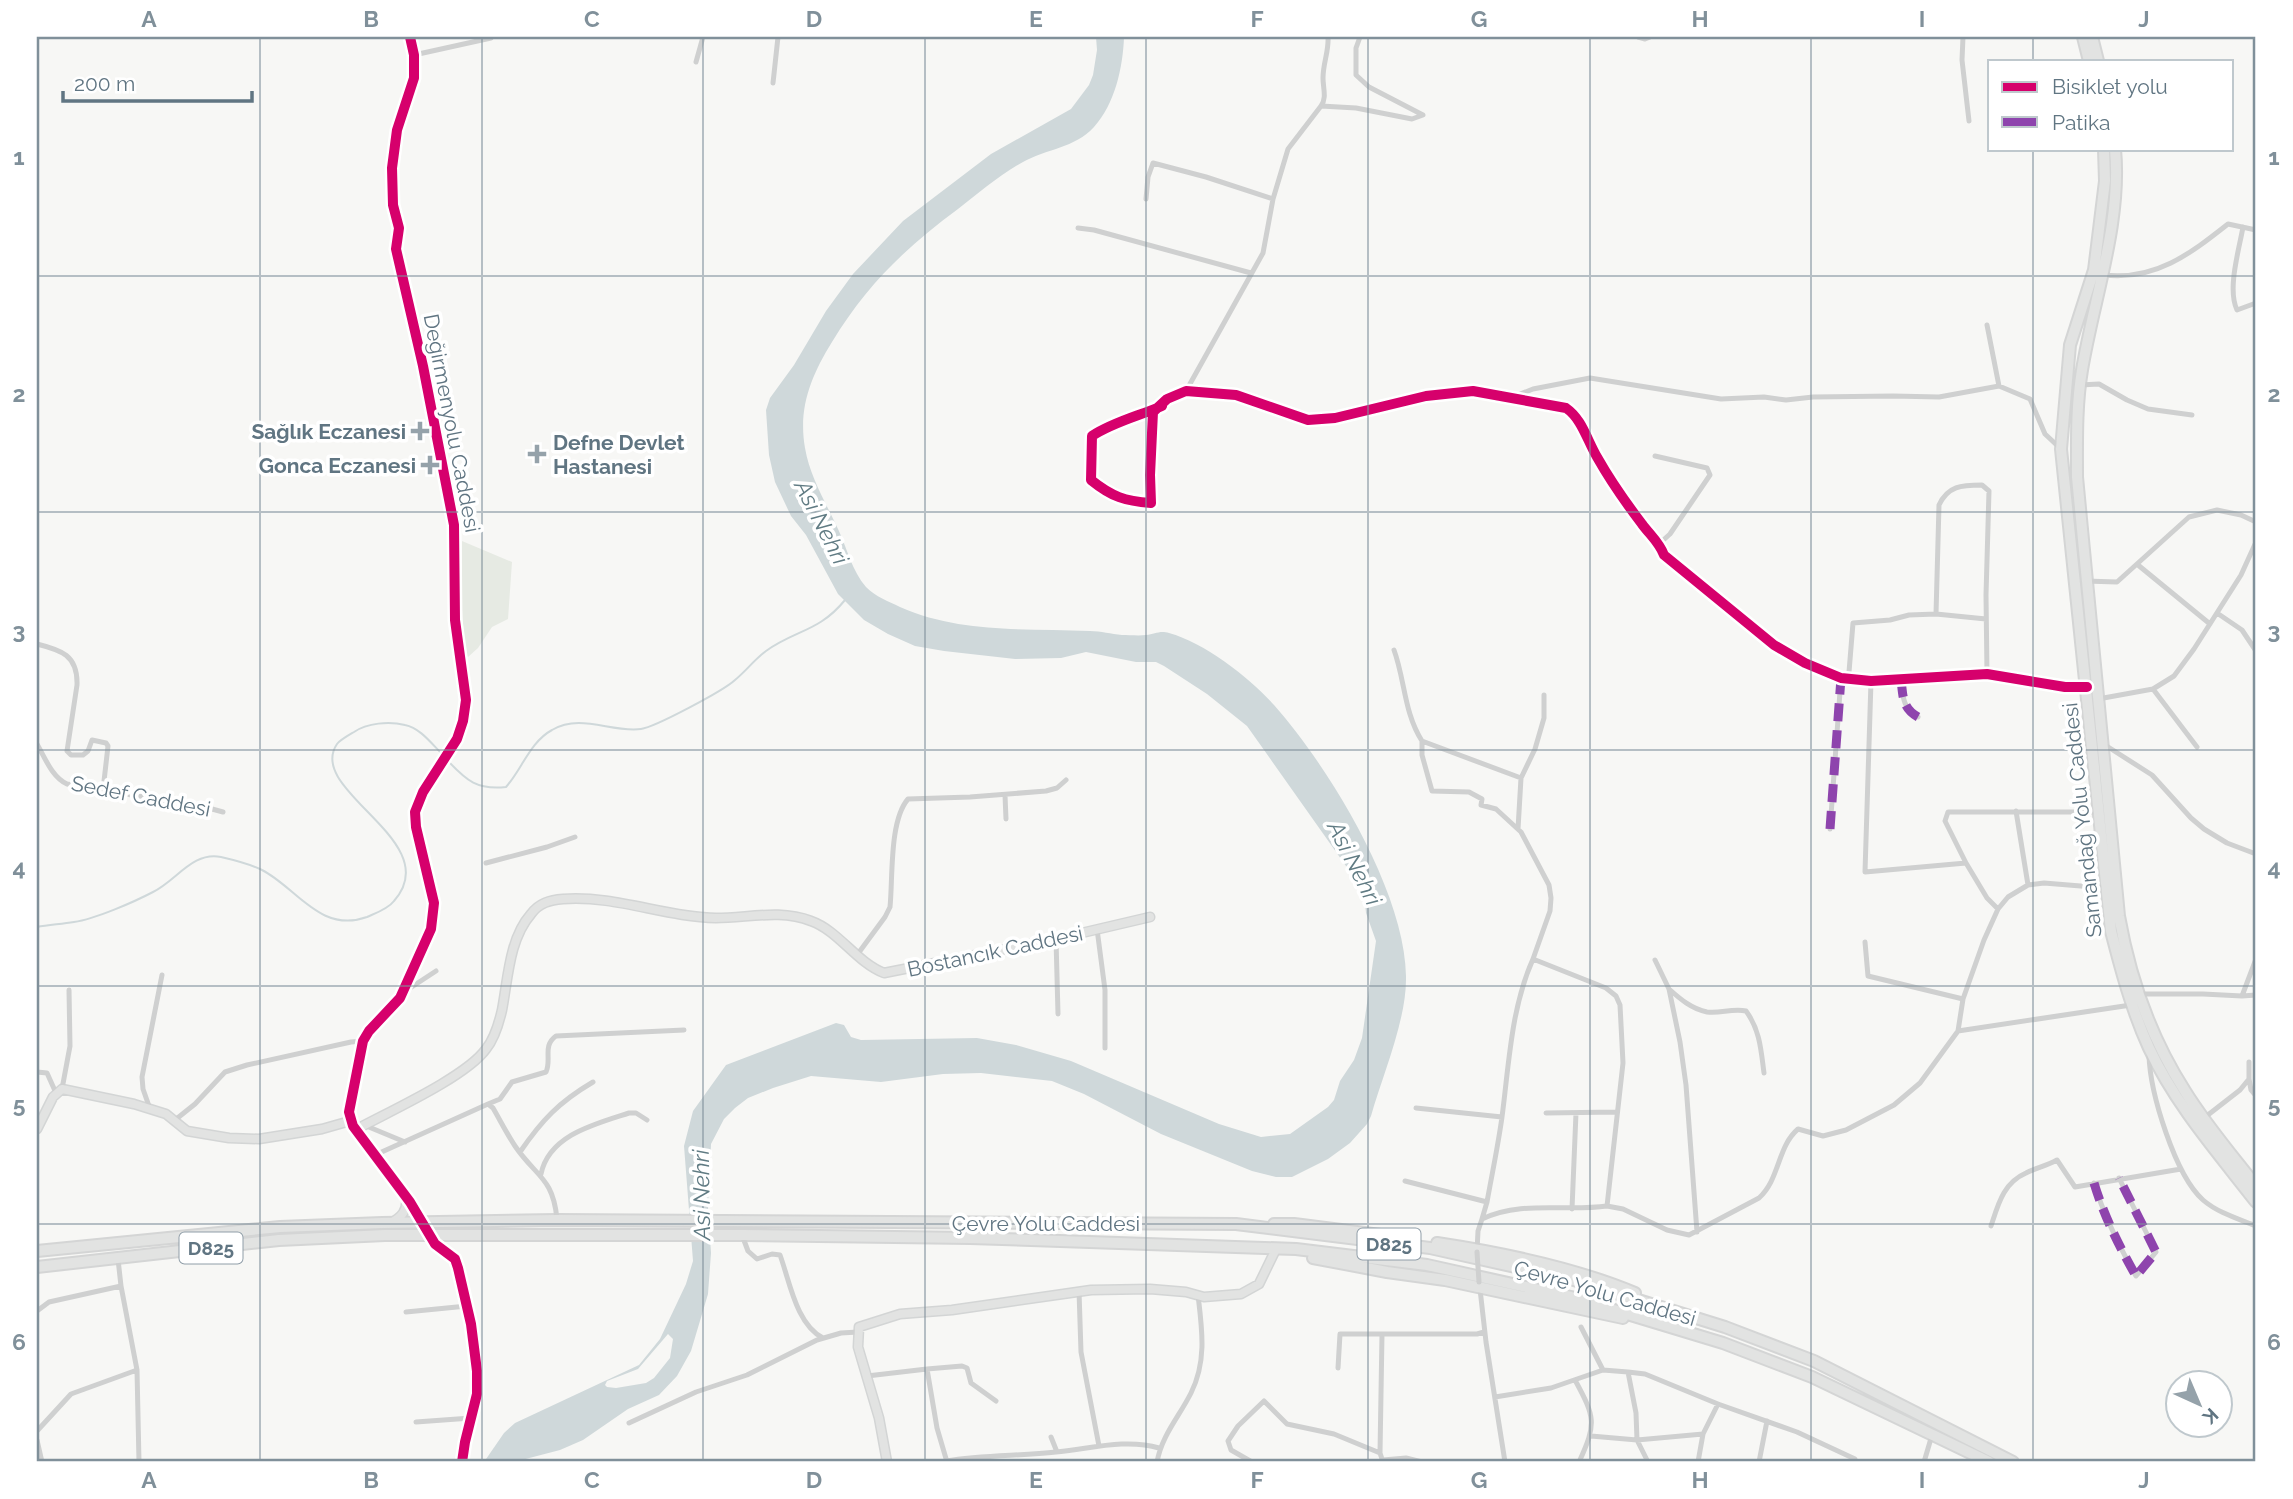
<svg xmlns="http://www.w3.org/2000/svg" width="2293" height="1499" font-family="Raleway,sans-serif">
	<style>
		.green { fill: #e6eae3 }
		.water { fill: #cfd8da; fill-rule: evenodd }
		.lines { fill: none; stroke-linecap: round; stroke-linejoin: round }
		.stream { stroke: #cfd8da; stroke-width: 2 }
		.secondary-casing { stroke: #d3d5d5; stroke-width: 11 }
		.highway-casing { stroke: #d4d5d5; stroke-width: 14 }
		.street { stroke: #cfd0d0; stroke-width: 5 }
		.secondary { stroke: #e2e3e2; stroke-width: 8 }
		.highway { stroke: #e2e3e2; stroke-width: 10 }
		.street-bridge { stroke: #cfd0d0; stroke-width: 5 }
		.quiet { stroke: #8e44ad; stroke-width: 9; stroke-dasharray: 18 9; stroke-linecap: butt }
		.cycleway-casing { stroke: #fff; stroke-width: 15 }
		.cycleway { stroke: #d6006c; stroke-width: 10 }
		.grid { fill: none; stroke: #80909a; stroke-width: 2; stroke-opacity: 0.55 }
		.poi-dot { fill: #95a2aa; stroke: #fff; stroke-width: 2.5 }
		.labels { text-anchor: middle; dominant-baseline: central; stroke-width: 7; stroke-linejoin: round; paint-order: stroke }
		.shield { fill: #fff; stroke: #909ea8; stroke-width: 2 }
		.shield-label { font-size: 19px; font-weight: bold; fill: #607582 }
		.street-label { font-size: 21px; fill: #607582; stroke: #fff }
		.poi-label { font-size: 21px; font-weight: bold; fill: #607582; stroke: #fff; text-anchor: end }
		.water-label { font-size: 23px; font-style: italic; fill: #607b83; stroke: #fff }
		.neatline { fill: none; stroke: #80909a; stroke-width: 2.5 }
		.grid-label { font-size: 23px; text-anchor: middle; font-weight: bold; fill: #80909a }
	</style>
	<rect width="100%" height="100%" fill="#f7f7f5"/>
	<path class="green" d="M462 541 512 562 508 619 492 627 478 648 468 657 465 654 462 610Z"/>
	<path class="water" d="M1096 37H1124C1123 67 1115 104 1094 127 1075 148 1046 149 1023 162 999 175 979 193 958 209 905 248 866 286 832 342 811 376 798 408 805 448 810 477 826 503 838 529 847 548 852 571 866 587 876 597 888 601 900 607 961 634 1026 628 1090 631 1101 631 1111 634 1122 635 1129 635 1139 636 1146 635 1155 634 1160 630 1169 633 1205 643 1250 678 1274 705 1329 767 1405 892 1406 976 1407 1019 1383 1074 1371 1116L1367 1124 1350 1143 1328 1159 1292 1177H1276L1252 1171 1161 1134 1084 1094 1052 1081 981 1073 943 1074 881 1082 811 1076 773 1088 748 1098 735 1108 724 1119 711 1144 708 1208 711 1253 708 1294 691 1351 677 1376 659 1395 628 1409 583 1440 560 1450 514 1462H484L504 1433 515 1423 639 1365 660 1339 686 1284 693 1261 684 1146 693 1111 726 1065 836 1023 844 1025 851 1037 861 1040 977 1038 1016 1045 1071 1061 1219 1124 1261 1137 1290 1134 1328 1107 1334 1100 1340 1081 1354 1060 1362 1038 1376 941 1366 913 1364 892 1356 877 1346 866 1247 726 1207 694 1164 666 1156 662H1136L1086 652 1061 658 1015 659 944 651 915 646 888 634 864 620 838 594 806 535 791 516 775 482 769 455 766 410 770 398 794 365 826 311 853 274 903 221 991 154 1071 109 1089 85 1093 75 1097 50ZM668 1334 673 1339 670 1358 654 1378 646 1383 616 1388 607 1387 605 1385 607 1381 638 1369Z"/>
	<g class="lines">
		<path class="stream" d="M448 761C467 781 477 790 506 787 522 769 530 742 552 730 581 713 611 733 641 729 655 727 723 691 735 680 746 671 754 660 766 651 795 630 819 632 845 600
			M37 927C49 925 61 924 74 922 95 919 134 902 153 892 176 881 193 851 221 857 234 860 250 864 262 870 296 887 320 934 367 917 376 913 388 909 394 901 447 841 305 791 337 744 340 740 349 735 354 732 367 723 389 721 405 725 420 728 431 743 442 754"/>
		<g class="secondary-casing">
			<path id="secondary" d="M410 37 414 55V78L397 130 392 168 393 205 399 228 396 249 423 366 454 525 455 620 466 700 463 721 457 739 423 792 415 812 416 827 434 903 431 929 400 998 369 1031 363 1041 349 1112 353 1126 410 1202 435 1244 455 1259 458 1268 471 1324 477 1371V1394L465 1442 462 1462
				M1186 391 1236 395 1308 420 1335 418 1426 396 1473 391 1566 408C1582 419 1587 440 1597 457 1610 480 1626 503 1642 524 1650 535 1659 542 1664 555L1774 645 1805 663 1841 678 1871 681 1987 674 2065 687H2087
				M37 1129 53 1097 62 1089 134 1104 166 1114 187 1131 229 1138 259 1139 322 1129 350 1121
				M355 1130C388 1112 466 1077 486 1049 495 1038 499 1023 502 1010 508 979 509 939 531 914 539 903 550 900 563 899 615 895 665 917 716 918 748 918 780 909 811 921 839 931 856 962 884 973L1056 939 1150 917
				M391 1223C401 1217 408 1211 406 1198
				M887 1462 879 1418 858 1347 859 1327 900 1314 952 1310 1091 1290 1150 1289 1186 1292 1204 1297 1241 1294 1259 1284 1276 1249"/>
		</g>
		<g class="highway-casing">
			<path id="highway" d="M2083 37 2089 61
				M2092 37 2098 61
				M2104 149 2105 181 2094 270 2070 345 2061 449 2111 931C2121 970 2132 1011 2149 1048 2175 1104 2218 1153 2256 1202
				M2115 149C2122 222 2094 298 2082 370 2076 406 2077 442 2077 477L2119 916C2130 978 2151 1038 2185 1091 2206 1125 2232 1155 2256 1186
				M1274 1224H1294L1404 1238
				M1437 1243C1503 1253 1573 1267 1635 1293
				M37 1251 280 1227 382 1223 557 1220 1236 1224 1430 1248 1574 1280 1725 1327 1814 1361 2013 1462
				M1313 1258 1387 1272 1445 1280 1623 1318
				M37 1267 279 1240 385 1235H742L970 1238 1296 1249 1427 1265 1571 1297 1723 1343 1812 1377 1989 1462"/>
		</g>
		<path class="street" d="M1638 37 1645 39 1650 37
			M1963 37 1962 60 1969 121
			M414 55 491 38
			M696 62 703 37
			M773 83 778 37
			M1321 106C1327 98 1323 88 1323 78 1323 63 1329 51 1328 37
			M1146 199 1148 177 1153 163 1206 177 1273 199
			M2243 227C2239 250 2227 289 2237 310L2256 303
			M1078 228 1094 230 1251 273
			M2104 275C2155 281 2190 254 2228 224L2256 230
			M1987 325 1999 386
			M2080 385 2099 384 2127 400 2148 409 2192 415
			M1513 397 1533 389 1590 378 1721 399 1764 397 1786 400 1813 397 1893 396 1939 397 1999 386 2030 399 2045 434 2061 449
			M1162 406C1139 416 1113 422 1092 436L1091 480C1112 497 1125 501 1151 503L1150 475 1153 412C1165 404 1173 397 1186 391L1263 253 1273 199 1288 149 1321 106 1356 108 1412 119 1423 115 1369 87 1356 75V48L1360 37
			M1655 456 1707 468 1710 475 1670 534 1659 544
			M2138 565 2210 624
			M2085 581 2117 582 2189 517 2217 510 2241 515 2256 522
			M2217 613 2242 630 2256 651
			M1936 614 1939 505C1948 486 1961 485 1982 485L1989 491 1986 595 1987 674
			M37 644C61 650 78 655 77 685L67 751 71 755H83L88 751 92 740 106 743 108 746 103 790
			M1394 650C1405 680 1404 713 1422 741L1521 778
			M1901 679C1903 696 1902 708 1918 717
			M1871 681 1865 872 1966 863 1987 898 1998 909
			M2153 689 2197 747
			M2098 699 2153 689 2174 676 2194 649 2241 575 2256 542
			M1422 741V755L1432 791 1469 792 1482 799 1481 805 1496 809 1521 832 1549 885 1551 898 1550 911 1533 959 1606 988 1616 996 1620 1005 1623 1063 1607 1206C1565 1212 1522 1200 1482 1219L1478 1231 1477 1251
			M37 744C45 758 52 777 67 784L167 801H183L223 812
			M2105 745 2152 775 2191 818 2204 829 2227 843 2256 854
			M1005 795 1006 819
			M2016 811 2028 885
			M1518 829 1521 778 1535 749 1544 718V695
			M1830 829 1841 678 1849 672 1853 623 1890 620 1909 615 1936 614 1986 619
			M486 863 547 847 575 837
			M1966 863 1945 821 1948 812H2098
			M1097 929 1105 990V1048
			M1056 939 1058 1014
			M1865 942 1868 976 1963 999
			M857 955 885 917 890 907C893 878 889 821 908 799L970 797 1046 791 1057 788 1066 780
			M1655 960 1669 989 1680 1042 1686 1085 1697 1232
			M1669 989C1680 999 1692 1009 1707 1012 1720 1014 1732 1008 1746 1011 1760 1030 1761 1050 1764 1073
			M404 992 436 971
			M2141 994H2203L2242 996 2256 995
			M2242 996 2256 959
			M1958 1031 2131 1005
			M2149 1055C2150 1093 2175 1175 2203 1200 2218 1213 2239 1219 2256 1226
			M37 1072 47 1073 56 1093
			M2249 1079 2251 1090 2256 1096
			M62 1089 70 1046 69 990
			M488 1104 500 1099 512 1082 546 1072C552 1059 542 1046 556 1036L684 1030
			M1416 1108 1502 1117
			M150 1109 143 1089 142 1077 162 975
			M1546 1113 1617 1112
			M2204 1118 2240 1090 2249 1079V1062
			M175 1120 195 1104 225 1072 247 1065 351 1042 363 1041
			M364 1125 405 1142
			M520 1152C542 1120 559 1102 593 1082
			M375 1155 488 1104 493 1108C500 1120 507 1134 515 1146 536 1177 553 1177 557 1219
			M541 1174C549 1135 595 1124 629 1113H636L647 1120
			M1405 1181 1487 1202 1482 1219
			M2094 1183C2104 1216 2119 1246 2136 1276L2156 1252 2119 1178
			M1487 1202C1492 1174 1498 1146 1502 1117 1509 1064 1511 1008 1533 959
			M1607 1206 1623 1209 1667 1230 1689 1235 1759 1198C1780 1179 1777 1147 1798 1129L1823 1136 1846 1130 1894 1105 1920 1083 1958 1031 1963 999 1984 940 1998 909 2008 897 2028 885 2044 883 2105 888
			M1572 1209 1576 1113
			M1991 1226C1998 1205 2003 1183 2026 1173 2036 1168 2046 1166 2057 1160L2075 1187 2181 1169
			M742 1235 748 1251 757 1259 772 1254 780 1255C790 1282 796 1324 823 1338
			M1480 1289 1486 1342 1505 1462
			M1079 1291 1081 1352 1099 1446
			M37 1311 49 1302 121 1286
			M406 1312 467 1306
			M1581 1327 1603 1370
			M1382 1334 1380 1453 1383 1462
			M1338 1368 1340 1334H1477L1484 1332
			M137 1370 139 1462
			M1628 1372 1645 1374 1718 1404 1797 1432 1855 1459V1462
			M867 1376 927 1369
			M1575 1380C1595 1417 1597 1423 1579 1462
			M1495 1397 1551 1388 1603 1370 1628 1372 1636 1413 1637 1440 1648 1462
			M416 1422 471 1418
			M629 1423 696 1392 747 1375 817 1340 841 1333 858 1332
			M37 1431 71 1394 137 1370 121 1286 118 1259
			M1591 1436 1637 1440 1703 1434
			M1051 1437 1057 1452
			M37 1440 42 1462
			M1383 1460 1406 1458 1422 1462
			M946 1461C983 1455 1020 1456 1056 1452 1089 1449 1126 1438 1159 1448
			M947 1462 937 1428 927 1369 962 1366 967 1368 971 1383 996 1401
			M1157 1462C1162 1435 1179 1417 1191 1393 1207 1361 1202 1329 1198 1295
			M1252 1462 1231 1450 1228 1441 1238 1426 1264 1401 1287 1424 1334 1434 1380 1453
			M1698 1462 1703 1434 1718 1404
			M1759 1462 1767 1421
			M1924 1462 1932 1435"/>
		<use href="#secondary" class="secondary"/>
		<use href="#highway" class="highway"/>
		<path class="street-bridge" d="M1477 1252 1479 1282"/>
		<path class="quiet" d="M1901 679C1903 696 1902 708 1918 717
			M1830 829 1841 678
			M2094 1183C2104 1216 2119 1246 2136 1276L2156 1252 2119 1178"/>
		<g class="cycleway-casing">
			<path id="cycleway" d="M410 37 414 55V78L397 130 392 168 393 205 399 228 396 249 423 366 454 525 455 620 466 700 463 721 457 739 423 792 415 812 416 827 434 903 431 929 400 998 369 1031 363 1041 349 1112 353 1126 410 1202 435 1244 455 1259 458 1268 471 1324 477 1371V1394L465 1442 462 1462
				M1162 406C1139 416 1113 422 1092 436L1091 480C1112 497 1125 501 1151 503L1150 475 1153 412 1167 399 1186 391 1236 395 1308 420 1335 418 1426 396 1473 391 1566 408C1582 419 1587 440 1597 457 1610 480 1626 503 1642 524 1650 535 1659 542 1664 555L1774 645 1805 663 1841 678 1871 681 1987 674 2065 687H2087"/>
		</g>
		<use href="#cycleway" class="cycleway"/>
	</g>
	<path class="grid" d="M260 37V1462M482 37V1462M703 37V1462M925 37V1462M1146 37V1462M1368 37V1462M1590 37V1462M1811 37V1462M2033 37V61M2033 149V1462M37 276H2256M37 512H2256M37 750H2256M37 986H2256M37 1224H2256"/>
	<g class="poi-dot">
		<path d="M416.5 420.5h7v7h7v7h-7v7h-7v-7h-7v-7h7z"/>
		<path d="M533.5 443.5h7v7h7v7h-7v7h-7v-7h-7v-7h7z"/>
		<path d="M426.5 454.5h7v7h7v7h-7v7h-7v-7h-7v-7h7z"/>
	</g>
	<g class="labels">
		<g class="shield">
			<rect x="1357.5" y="1228.5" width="63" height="31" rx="5"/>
			<rect x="179.5" y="1232.5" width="63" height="31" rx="5"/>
		</g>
		<g class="shield-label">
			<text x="1389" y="1244">D825</text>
			<text x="211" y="1248">D825</text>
		</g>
		<g class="street-label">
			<text transform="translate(452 423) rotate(79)">Değirmenyolu Caddesi</text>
			<text transform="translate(141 796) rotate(11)">Sedef Caddesi</text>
			<text transform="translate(2082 820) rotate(-96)">Samandağ Yolu Caddesi</text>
			<text transform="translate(995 951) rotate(-12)">Bostancık Caddesi</text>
			<text x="1046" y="1223">Çevre Yolu Caddesi</text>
			<text transform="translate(1605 1293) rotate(16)">Çevre Yolu Caddesi</text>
		</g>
		<g class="poi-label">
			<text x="406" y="431">Sağlık Eczanesi</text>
			<text x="553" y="442" text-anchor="start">Defne Devlet<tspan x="553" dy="24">Hastanesi</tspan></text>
			<text x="416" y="465">Gonca Eczanesi</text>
		</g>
		<g class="water-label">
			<text transform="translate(822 522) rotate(63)">Asi Nehri</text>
			<text transform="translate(1355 863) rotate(63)">Asi Nehri</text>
			<text transform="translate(701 1195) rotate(-91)">Asi Nehri</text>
		</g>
	</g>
	<rect width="2293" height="1499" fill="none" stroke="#ffffff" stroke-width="77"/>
	<rect x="1988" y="60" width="245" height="91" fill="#ffffff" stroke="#bfc8cd" stroke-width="2"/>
	<rect x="2002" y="82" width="35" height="10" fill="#d6006c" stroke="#bfc8cd" stroke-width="2"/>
	<text x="2052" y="94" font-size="21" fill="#607582">Bisiklet yolu</text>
	<rect x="2002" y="117" width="35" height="10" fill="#8e44ad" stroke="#bfc8cd" stroke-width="2"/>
	<text x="2052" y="130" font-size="21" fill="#607582">Patika</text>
	<g transform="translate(2199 1404) rotate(136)"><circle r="33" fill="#ffffff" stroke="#bfc8cd" stroke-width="2"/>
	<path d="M0-5L12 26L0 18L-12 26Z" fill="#95a2aa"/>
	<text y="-10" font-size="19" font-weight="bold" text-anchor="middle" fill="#607582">K</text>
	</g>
	<path d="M63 91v10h189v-10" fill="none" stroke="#607582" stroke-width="3.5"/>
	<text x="74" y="91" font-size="21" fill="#607582" stroke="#ffffff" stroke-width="5" paint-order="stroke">200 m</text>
	<rect x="38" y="38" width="2216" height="1422" class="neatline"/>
	<g class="grid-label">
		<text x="149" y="27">A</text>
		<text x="371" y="27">B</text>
		<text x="592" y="27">C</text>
		<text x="814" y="27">D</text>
		<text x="1036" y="27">E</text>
		<text x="1257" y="27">F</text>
		<text x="1479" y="27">G</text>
		<text x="1700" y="27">H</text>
		<text x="1922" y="27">I</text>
		<text x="2144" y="27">J</text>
		<text x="19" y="165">1</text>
		<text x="2274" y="165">1</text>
		<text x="19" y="402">2</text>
		<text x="2274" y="402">2</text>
		<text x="19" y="639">3</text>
		<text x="2274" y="639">3</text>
		<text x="19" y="876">4</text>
		<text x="2274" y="876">4</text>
		<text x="19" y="1113">5</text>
		<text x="2274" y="1113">5</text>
		<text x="19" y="1350">6</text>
		<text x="2274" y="1350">6</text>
		<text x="149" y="1488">A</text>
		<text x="371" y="1488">B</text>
		<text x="592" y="1488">C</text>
		<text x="814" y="1488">D</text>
		<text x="1036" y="1488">E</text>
		<text x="1257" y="1488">F</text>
		<text x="1479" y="1488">G</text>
		<text x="1700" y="1488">H</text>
		<text x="1922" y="1488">I</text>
		<text x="2144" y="1488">J</text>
	</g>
</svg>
